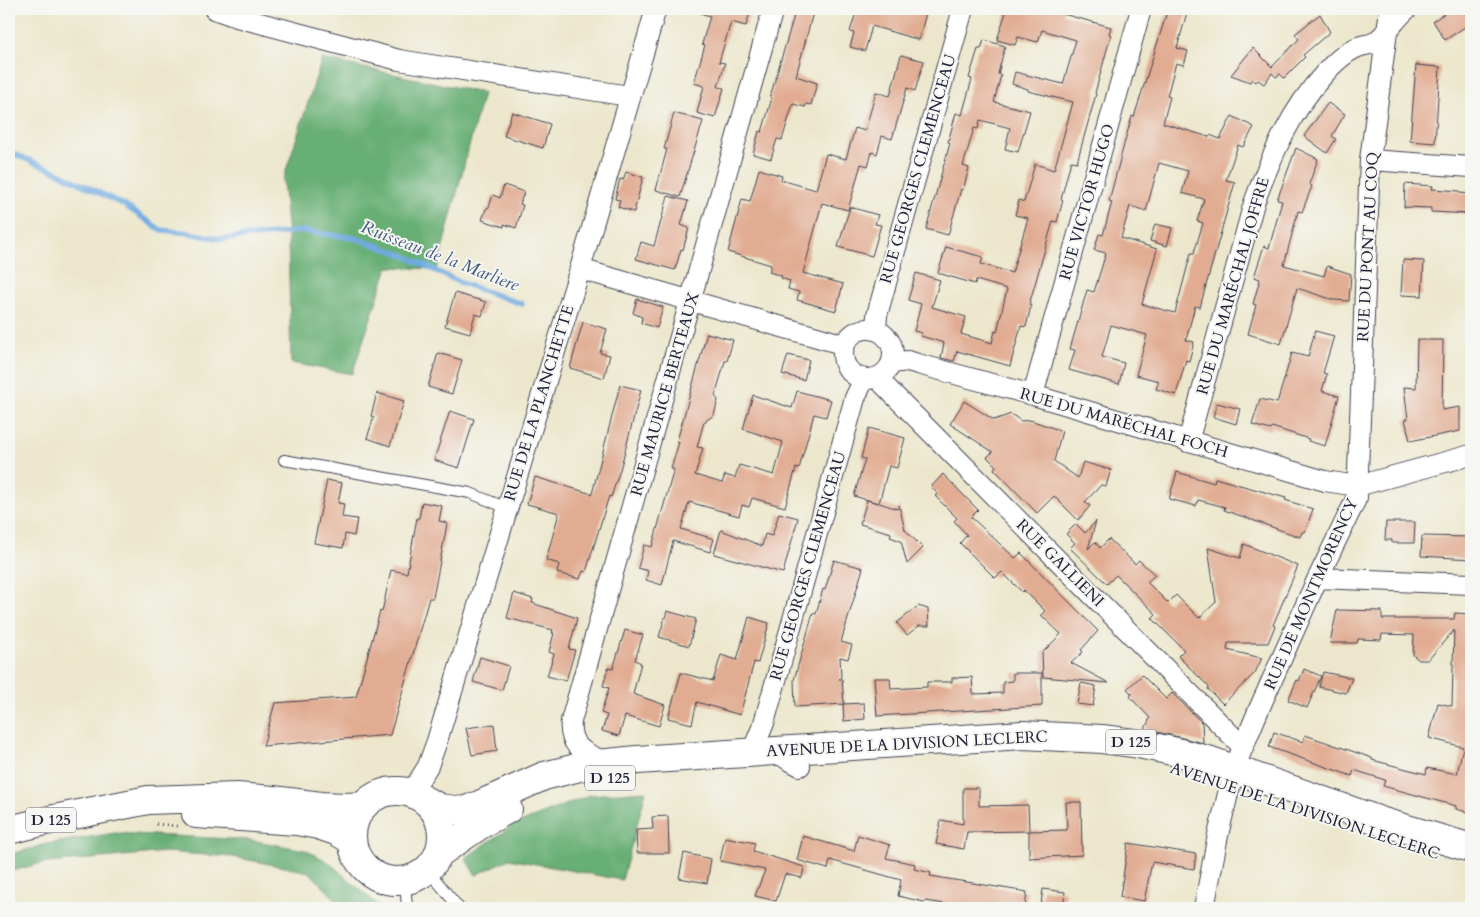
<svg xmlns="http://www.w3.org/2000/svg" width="1480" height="917" font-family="Cardo,serif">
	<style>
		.forest { fill: #67af74; stroke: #446858 }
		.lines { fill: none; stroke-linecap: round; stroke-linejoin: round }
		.stream { stroke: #70aae0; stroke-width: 5.5 }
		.building { fill: #e1ac92; fill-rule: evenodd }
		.service-casing { stroke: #404051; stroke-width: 12 }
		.minor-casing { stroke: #404051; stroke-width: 22 }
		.primary-casing { stroke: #404051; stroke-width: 30 }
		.path { stroke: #404051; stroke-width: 3; stroke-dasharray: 1 4; stroke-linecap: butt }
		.service { stroke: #fff; stroke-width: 10 }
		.minor { stroke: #fff; stroke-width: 20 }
		.primary { stroke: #fff; stroke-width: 28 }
		.labels { text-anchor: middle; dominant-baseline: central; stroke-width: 4; stroke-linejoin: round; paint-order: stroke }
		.shield { fill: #f6f6f2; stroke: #626272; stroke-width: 1 }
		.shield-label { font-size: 15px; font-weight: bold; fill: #22223b }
		.street-label { font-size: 16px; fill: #22223b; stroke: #f6f6f2 }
		.water-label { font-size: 18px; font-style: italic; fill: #41587d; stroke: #f6f6f2 }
	</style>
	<rect width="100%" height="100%" fill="#f6f6f2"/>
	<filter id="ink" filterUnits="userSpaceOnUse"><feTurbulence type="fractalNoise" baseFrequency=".02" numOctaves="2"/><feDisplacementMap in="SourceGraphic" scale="10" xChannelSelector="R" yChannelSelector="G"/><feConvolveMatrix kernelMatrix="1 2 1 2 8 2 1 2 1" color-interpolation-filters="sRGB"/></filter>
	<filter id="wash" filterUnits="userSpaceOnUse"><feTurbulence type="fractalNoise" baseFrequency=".0096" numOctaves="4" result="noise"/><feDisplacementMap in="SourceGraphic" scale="20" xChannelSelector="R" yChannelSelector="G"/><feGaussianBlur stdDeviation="1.12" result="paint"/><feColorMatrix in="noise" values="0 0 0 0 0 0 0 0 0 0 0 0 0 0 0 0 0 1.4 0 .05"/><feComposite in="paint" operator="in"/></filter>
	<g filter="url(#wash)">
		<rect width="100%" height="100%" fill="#ece7cc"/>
		<path class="forest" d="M322 59 483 93 437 269 388 267 352 374 291 363 288 237 283 180Z
			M646 791 622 880 509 859 476 875 465 858 512 826 590 795Z
			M115 833 250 840 305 850 327 861 382 908H344L309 872 234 857 165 852 38 864 9 872V855L47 844Z"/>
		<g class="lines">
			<path class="stream" d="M9 152 55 171 124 205 161 230 189 233 221 239 303 231 355 238 401 254 459 282 522 304"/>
		</g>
		<g id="blocks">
			<path class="building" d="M700 9H751L746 26 731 22 719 62 725 63 718 87 724 88 715 118 697 113 704 86 694 83 705 45 702 44 710 16 700 13Z
				M796 9H814L796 76 817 83 811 105 806 104 805 107 793 104 782 140 777 139 771 159 753 154 759 131 762 132 772 98 770 97Z
				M857 9H927L919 40 872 26 865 51 850 47 854 33 850 32Z
				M1007 9H1065L1063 14 1111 27 1109 34 1111 35 1095 93 1096 94 1077 162 1071 161 1061 199 1063 200 1057 222 1053 221 1029 305 1031 306 1026 327 1021 326 1010 366 957 351 954 361 941 358 944 343 921 336 922 333 914 331 921 304 908 300 916 273 940 280 932 307 966 317 961 334 992 343 995 331 997 332 1007 289 976 280 975 284 938 273 946 247 983 257 981 264 1012 273 1028 218 1015 215 1019 200 1024 202 1035 164 1054 170 1073 102 1028 91V89L1012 84 1015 72 1063 84 1076 40 1042 30 1038 42 1018 37 1015 45 997 40Z
				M1168 9H1188L1177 48 1188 51 1184 65 1176 63 1167 96 1170 97 1163 123 1209 137 1210 135 1220 139 1232 116 1254 127 1243 147 1238 145 1226 180 1235 182 1200 307 1195 306 1186 340 1194 342 1189 361 1186 360 1176 395 1156 389 1159 381 1136 375 1147 335 1111 325 1102 357 1124 363 1119 384 1069 370 1075 350 1070 349 1087 290 1094 292 1106 253 1094 250 1099 234 1103 235 1112 202 1109 201 1126 137 1132 116 1134 117ZM1159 163 1188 171 1182 193 1204 199 1197 221 1203 223 1194 253H1191L1175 313 1142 304 1157 249 1121 238 1130 206 1146 211Z
				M1451 9H1462L1471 23 1445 40 1433 21Z
				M1320 14 1330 32 1303 55 1305 57 1284 78 1280 74 1276 77 1272 73 1264 84 1258 80 1256 82 1252 79 1250 82 1231 75 1253 48 1272 67 1299 39 1295 34Z
				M984 40 1005 46 998 74 1001 75 994 102 1030 111 1018 152 1005 149 1010 128 980 120 978 129 974 128 963 166 969 168 963 190 961 189 948 235 926 229 950 143 948 142 956 113 962 115 972 79 969 78 978 49H981Z
				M901 55 924 61 915 91 907 88 892 139 882 136 877 154 872 152 868 166 861 164 848 210 822 203 803 273 843 284 836 311 797 300 799 292 788 289 790 281 781 278 782 276 769 272 771 265 728 252 742 199 750 201 759 169 782 176 781 180 816 190 826 154 846 159 855 128 865 131 876 92 890 96Z
				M1416 65 1440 67 1435 143 1410 141Z
				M1328 103 1345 114 1332 136 1336 139 1327 153 1304 136Z
				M512 112 550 124 543 148 504 136Z
				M674 113 703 121 680 197 656 190 667 149H664Z
				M1296 148 1318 159 1309 184 1312 186 1302 212 1298 211 1284 265 1324 276 1327 266 1351 274 1349 301 1334 300 1297 288 1281 344 1248 334 1256 305 1253 304 1260 279 1254 277 1264 246 1269 248 1282 201 1277 200Z
				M626 172 643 177 634 212 618 207 620 200 615 199 620 179 623 180Z
				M1405 184 1433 186 1432 189 1460 191V193L1471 194V214L1431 212V208L1404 207Z
				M504 185 524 192 520 204 523 205 516 228 504 224V227L482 220 486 209 489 207 493 195 500 198Z
				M668 196 688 201 681 225 689 228 683 250 681 249 675 270 636 259 641 242 654 246Z
				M850 207 878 215 875 224 881 225 872 256 838 247Z
				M1155 224 1172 228 1167 246 1150 241Z
				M1403 260 1424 261 1422 296 1401 295Z
				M455 293 486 302 482 316 475 314 470 333 445 326Z
				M637 299 663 307 657 328 641 323 642 317 633 313Z
				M583 322 607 329 600 353 610 355 604 378 570 368Z
				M1315 331 1334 336 1323 373 1327 374 1322 391 1339 396 1325 446 1308 441 1309 439 1272 427 1271 430 1252 425 1260 399 1277 403 1292 353 1308 357Z
				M707 333 733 340 727 361H725L715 396 718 400 714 415 704 422 697 447 703 448 695 475 722 483 725 475 735 478 739 465 774 475 783 442 743 429 753 395 792 408 797 391 831 400 826 417 814 414 799 469 796 468 785 507 752 498 749 507 742 505 739 516 689 502 681 529 714 539 710 552 673 541 662 585 646 580 648 571 638 568 644 545 652 547 674 469H671L679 442 677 441Z
				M1417 340H1443L1442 410 1460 407V431L1410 441 1405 419H1408L1404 387 1416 388Z
				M438 353 462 360 452 394 428 387Z
				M788 355 809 360 804 380 782 374Z
				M620 385 641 390 620 470 611 497 609 496 586 572 583 571 580 579 557 573 559 564 546 560 559 513 527 504 535 477 592 494Z
				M377 393 404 401 390 446 367 438 374 417 371 416Z
				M964 401 994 420 1011 414 1021 421 1030 420 1062 431 1054 461 1078 478 1083 462 1111 470 1106 486 1101 485 1085 502 1090 506 1078 520 1054 496 1037 513 994 469 996 466 987 457 993 452 950 424Z
				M1217 403 1240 409 1236 424 1213 417Z
				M450 411 474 419 459 468 434 460Z
				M869 428 905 438 897 468 889 466 879 503 898 509 899 505 905 530 923 548 907 564 901 541 890 537 891 533 860 524 867 500 878 503 854 496 865 459 861 458Z
				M1177 472 1214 483 1215 478 1286 498 1285 500 1313 509 1305 532H1302L1300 537 1224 510 1225 507 1198 500 1196 506 1169 499Z
				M943 474 978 510 971 517 1015 558 1021 553 1098 631 1081 650 1083 652 1071 663 1109 683 1043 677 1042 653 1061 634 1041 615 1045 611 1024 590 1022 592 1002 572 995 578 960 543 967 535 954 521 957 518 935 496 938 494 931 487Z
				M327 480 342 483 338 503 344 504 342 517 357 519 354 536 345 534 343 548 314 543Z
				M422 502 442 506 439 521 447 523 445 535 433 598H429L390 735 263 746 275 703 356 697 380 611 382 612 391 570 407 573 417 518H419Z
				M779 513 798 518 783 573 714 554 721 530 762 546 765 534 772 536Z
				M1096 521 1088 549 1095 542 1100 548 1109 539 1135 564 1139 560 1155 575 1147 582 1168 603 1176 595 1199 618 1216 602 1208 548 1240 558 1244 544 1298 566 1273 625 1275 626 1268 643H1228L1227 650 1262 658 1255 673 1223 704 1208 689 1209 687 1178 656 1184 650 1152 618 1156 614 1116 575 1107 584 1070 548 1075 543 1066 534 1076 524 1085 533Z
				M1386 522H1415L1414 543H1392V540H1385Z
				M1422 536 1471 537V559L1421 556Z
				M834 560 863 568 841 642 852 645 848 659 840 657 841 677 839 679H842L844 704 795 707 794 680 813 613 816 614 823 589 825 590Z
				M514 593 533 599 532 603 577 618 569 649 575 650 566 681 547 676 554 654 549 652 554 633H552L553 630 507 618Z
				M918 606 928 609 929 626H919L907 635 897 623Z
				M1337 610 1382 611V619H1454L1455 613 1471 614V813L1456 809V806L1383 786 1385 780 1354 770 1352 776 1269 747 1274 732 1303 742 1305 735 1372 758V760L1426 774 1427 768 1457 774 1463 747 1429 738 1438 703 1452 706 1454 630 1428 660H1419L1413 655 1414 635 1382 634 1381 640 1358 639 1357 643H1330Z
				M667 611 696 619 689 646 659 637Z
				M749 617 769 623 758 663 754 662 740 715 697 702 692 724 668 718 681 673 713 681 721 655 737 660Z
				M625 630 643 635 635 660 641 663 633 694 665 705 659 726 625 716 619 736 602 731 607 715 601 713 609 688 603 686 608 668 613 669Z
				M480 657 509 666 502 690 473 682Z
				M1304 669 1321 676 1307 708 1288 700 1297 680 1299 681Z
				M1323 672 1352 678 1346 693 1319 687Z
				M1013 673H1042V706L877 716 874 678H890L891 689 927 687V682H952V678L972 677 973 694 1003 693V682L1013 681Z
				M1142 675 1166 699 1172 693 1202 723 1203 743 1145 729 1150 718 1130 697 1132 694 1127 689Z
				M1081 683 1096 686 1093 706 1077 704Z
				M864 703 865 719 844 721 843 704Z
				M494 724 497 751 472 755 466 728Z
				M963 788H979V806L1028 805 1029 831 1067 830 1066 802H1081L1082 855 1029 858V831L967 832 964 849 936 844 941 820 963 824Z
				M668 816 669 853H637L636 830 653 829 652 817Z
				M858 835 890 845 886 858 915 864 914 869 931 873 930 876 1027 892 1025 908H974L925 901 924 902 898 896 901 880 830 860 828 869 797 860 803 836 854 851Z
				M725 837 755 843 753 851 804 867 802 878 785 874 776 901 755 896 765 870 720 861Z
				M1128 843 1196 854 1194 869 1152 862 1144 901 1120 897Z
				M684 853 711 859 707 883 679 878Z
				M1043 889 1065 892 1063 907 1041 904Z"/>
		</g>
	</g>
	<g filter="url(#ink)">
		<use href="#blocks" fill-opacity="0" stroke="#404051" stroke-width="1"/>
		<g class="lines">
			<g class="service-casing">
				<path id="service" d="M284 460 470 493 507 508
					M427 869 459 908
					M405 880 407 908"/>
			</g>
			<g class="minor-casing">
				<path id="minor" d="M214 9 237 17 399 60 629 96
					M1370 160 1471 167
					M580 269 845 345
					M843 354a25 25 0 1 1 50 0a25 25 0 1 1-50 0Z
					M876 330 877 315 963 9
					M892 363 908 361 918 364 1033 395 1325 481 1357 486 1471 455
					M881 376 883 384 1243 747
					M1033 395 1141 9
					M1188 442 1254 203C1271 157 1291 110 1325 73 1334 63 1348 50 1361 46 1366 44 1371 45 1375 42 1388 33 1395 19 1407 9
					M1318 578 1471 584
					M774 750 787 759 800 766
					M752 752 764 723 855 398 864 379
					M606 763C586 753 568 748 571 721L773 9
					M411 793 428 766 437 741 580 269 656 9
					M1204 908 1218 835 1234 769 1259 709 1315 584 1357 497 1370 160 1390 9"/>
			</g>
			<g class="primary-casing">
				<path id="primary" d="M352 836a45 45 0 1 1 90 0a45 45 0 1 1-90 0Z
					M426 801 440 808 463 811 479 805 544 776 588 765 637 760 1023 735 1102 739 1134 743 1177 752 1208 760 1383 822 1471 848
					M196 814 297 821 318 825 336 831 352 840
					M9 830 54 819 148 800 237 797 273 800 321 806 346 807 363 806
					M438 854 480 825 508 809"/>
			</g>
			<path class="path" d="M156 824 177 826"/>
			<use href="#service" class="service"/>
			<use href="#minor" class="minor"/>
			<use href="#primary" class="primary"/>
		</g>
	</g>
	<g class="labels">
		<g class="shield">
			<rect x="1106" y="729.5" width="50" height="25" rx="4"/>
			<rect x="585" y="765.5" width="50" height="25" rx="4"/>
			<rect x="26" y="807.5" width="50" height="25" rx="4"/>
		</g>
		<g class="shield-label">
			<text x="1131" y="742">D 125</text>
			<text x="610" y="778">D 125</text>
			<text x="51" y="820">D 125</text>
		</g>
		<g class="street-label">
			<text transform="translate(918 169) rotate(-74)">RUE GEORGES CLEMENCEAU</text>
			<text transform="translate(1087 202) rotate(-74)">RUE VICTOR HUGO</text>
			<text transform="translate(1368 247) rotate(-87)">RUE DU PONT AU COQ</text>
			<text transform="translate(1233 286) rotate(-74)">RUE DU MARÉCHAL JOFFRE</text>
			<text transform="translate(665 394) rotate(-74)">RUE MAURICE BERTEAUX</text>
			<text transform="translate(539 403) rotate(-73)">RUE DE LA PLANCHETTE</text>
			<text transform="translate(1124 423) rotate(16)">RUE DU MARÉCHAL FOCH</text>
			<text transform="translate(1060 563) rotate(45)">RUE GALLIENI</text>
			<text transform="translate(808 566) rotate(-74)">RUE GEORGES CLEMENCEAU</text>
			<text transform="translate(1311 594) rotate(-66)">RUE DE MONTMORENCY</text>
			<text transform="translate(907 744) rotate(-3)">AVENUE DE LA DIVISION LECLERC</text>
			<text transform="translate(1305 811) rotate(18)">AVENUE DE LA DIVISION LECLERC</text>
		</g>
		<g class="water-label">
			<text transform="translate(440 256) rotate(21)">Ruisseau de la Marliere</text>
		</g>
	</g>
	<rect width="1480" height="917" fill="none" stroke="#f6f6f2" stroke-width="30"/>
</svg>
